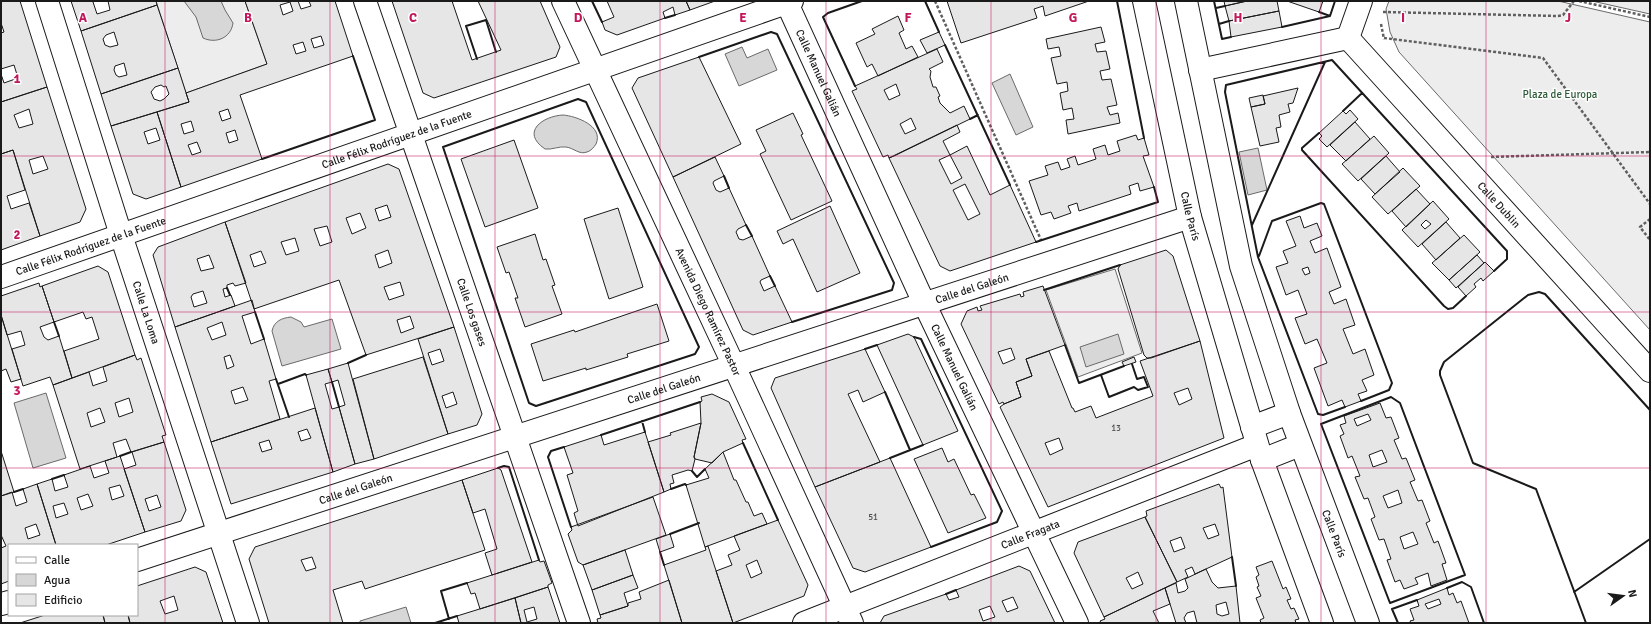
<svg xmlns="http://www.w3.org/2000/svg" width="1651" height="624" font-family="Signika,sans-serif">
	<style>
		.built { fill: #ededed; stroke: #6a6a6a }
		.water { fill: #d7d7d7; stroke: #6a6a6a }
		.building { fill: #e6e6e6; stroke: #1a1a1a; fill-rule: evenodd }
		.lines { fill: none; stroke-linecap: round; stroke-linejoin: round }
		.minor-casing { stroke: #1a1a1a; stroke-width: 24 }
		.major-casing { stroke: #1a1a1a; stroke-width: 24 }
		.path { stroke: #5f5f5f; stroke-width: 2.5; stroke-dasharray: 3 2; stroke-linecap: butt }
		.minor { stroke: #fff; stroke-width: 22 }
		.major { stroke: #fff; stroke-width: 22 }
		.wall { stroke: #1a1a1a; stroke-width: 2 }
		.grid { fill: none; stroke: #c2185b; stroke-width: 1; stroke-opacity: 0.55 }
		.labels { text-anchor: middle; dominant-baseline: central; stroke-width: 3; stroke-linejoin: round; paint-order: stroke }
		.number-label { font-size: 9px; fill: #4d4d4d }
		.street-label { font-size: 11px; fill: #1a1a1a; stroke: #fff }
		.park-label { font-size: 11px; fill: #2b5a34; stroke: #fff }
		.grid-label { font-size: 13px; text-anchor: middle; font-weight: bold; fill: #c2185b; stroke: #fff; stroke-width: 3; stroke-linejoin: round; paint-order: stroke }
	</style>
	<rect width="100%" height="100%" fill="#fff"/>
	<path class="built" d="M156 1H245L267 64 186 93Z
		M1389 1H1558L1650 22V330L1399 52 1390 32 1386 9Z
		M1592 1H1650V14Z
		M1115 269 1142 353 1078 377 1046 290Z"/>
	<path class="water" d="M184 1H221L225 10 233 23C231 38 216 44 203 38L196 17Z
		M742 47 747 58 768 49 777 70 739 86 725 54Z
		M1010 74 1033 127 1016 135 992 83Z
		M563 115C576 116 604 126 596 144 594 147 591 151 587 152 579 155 574 148 566 147 559 146 552 150 545 149 520 132 543 116 563 115Z
		M1258 148 1267 190 1248 195 1239 152Z
		M291 317 301 322 304 327 332 319 341 349 282 366 272 331C274 321 282 318 291 317Z
		M1118 334 1124 354 1086 367 1080 347Z
		M46 393 66 458 33 468 14 403Z
		M406 607 411 623H360V621Z"/>
	<path class="building" d="M1 1H20L47 87 1 102V74L4 83 18 78 14 65 1 69V33L4 32 1 23Z
		M71 1H95L93 2 97 14 110 10 108 1H156L157 5 81 31Z
		M245 1H298L301 9 311 6 309 1H335L353 56 240 95 262 159 181 187 157 112 189 102 186 93 267 64ZM290 2 293 11 283 15 280 5ZM321 36 324 45 314 48 311 39ZM303 42 306 51 296 54 293 45ZM228 109 231 118 222 121 219 112ZM191 121 194 131 184 134 181 124ZM235 130 238 140 229 143 226 133ZM197 142 201 152 192 155 188 145Z
		M392 1H452L472 60 501 50 478 1H540L560 47 556 57 434 98 423 93Z
		M607 1H686L690 10 675 15 673 7 663 12 665 18 617 35 605 30 602 22 614 17Z
		M686 1H715L690 10Z
		M947 1H1089L1045 16 1043 6 1034 9 1037 18 961 43Z
		M1224 1H1247L1225 6Z
		M1247 1H1277L1279 11 1229 21 1225 6Z
		M1287 1H1323L1319 12Z
		M157 5 178 68 101 94 81 31ZM114 32 118 45 110 47 105 45 103 39 106 35ZM124 63 127 75 119 77 116 75 114 70 115 66Z
		M1279 11 1282 27 1231 37 1229 21Z
		M898 16 904 30 899 33 906 49 912 46 918 57 878 76 872 64 867 67 856 43 875 34 872 29Z
		M1101 27 1105 42 1095 44 1097 52 1106 51 1110 69 1100 71 1102 80 1111 79 1117 105 1107 107 1110 115 1118 113 1120 123 1068 134 1066 120 1074 119 1072 108 1063 110 1060 93 1068 91 1067 82 1057 84 1051 58 1061 56 1059 47 1048 49 1046 39Z
		M939 32 945 45 927 53 920 40Z
		M937 49 943 62 929 69 931 71 930 77 933 87H936L940 96 938 97 940 103 950 113 964 106 970 119 894 156 889 158 888 155 883 157 852 91 857 89 855 86ZM896 84 900 95 889 100 884 90ZM911 118 916 129 905 134 900 124Z
		M699 57 741 144 673 177 632 88 638 78Z
		M178 68 189 102 111 126 101 94ZM161 85 164 87 166 86 169 94 164 99 160 101 154 99 151 92 155 87Z
		M47 87 86 209 80 222 40 236 13 150 1 154V102ZM29 109 33 124 19 128 14 115ZM43 156 48 169 33 174 29 160Z
		M1298 88 1293 103 1288 104 1290 112 1279 115 1281 127 1276 128 1279 142 1260 146 1251 107 1265 104 1263 96Z
		M1263 95 1265 104 1251 107 1249 98Z
		M1350 110 1358 119 1327 147 1319 139 1322 136 1319 133 1343 111 1346 114Z
		M157 112 181 187 146 199 133 194 111 126ZM156 128 160 140 148 144 144 132Z
		M793 113 803 134 801 135 832 201 791 220 760 154 766 151 756 130Z
		M1355 122 1370 139 1346 161 1330 145Z
		M957 125 960 132 943 141 950 155 967 146 990 195 1010 185 1036 242 950 271 940 266 889 158ZM950 155 962 178 951 184 939 160ZM965 184 980 214 968 220 953 190Z
		M1136 135 1138 140 1144 138 1149 155 1143 156 1154 187 1140 191 1138 183 1129 186 1131 194 1079 211 1077 203 1068 206 1071 213 1054 219 1051 212 1041 215 1029 181 1048 175 1045 166 1058 162 1061 170 1070 167 1067 159 1075 156 1078 165 1096 159 1093 149 1105 145 1108 155 1120 151 1117 141Z
		M1374 136 1389 153 1358 181 1342 164Z
		M514 140 538 208 485 227 461 159Z
		M13 150 25 190 7 196 11 209 29 203 40 236 1 250V154Z
		M1386 156 1400 172 1375 194 1361 179Z
		M715 157 724 176 714 181 713 183 716 190 720 192 729 188 746 225 738 229 736 232 739 239 743 240 752 236 770 276 761 280 760 282 764 291 775 286 792 322 753 335 743 330 673 177Z
		M388 164 399 169 454 327 366 355 339 280 254 309 225 222ZM387 205 391 217 379 221 375 209ZM360 213 366 228 352 234 346 218ZM327 226 332 242 320 246 314 229ZM295 238 299 251 286 255 281 242ZM388 250 392 263 379 268 375 255ZM261 251 266 263 254 267 250 255ZM400 282 404 295 389 300 384 287ZM410 316 414 328 401 333 397 320Z
		M1403 168 1420 186 1388 214 1372 197Z
		M1416 189 1430 204 1406 227 1392 211Z
		M1433 201 1449 219 1418 247 1402 230ZM1426 220 1431 224 1425 229 1421 225Z
		M830 206 860 273 817 292 793 239 783 244 777 231Z
		M618 208 643 287 609 299 584 219Z
		M1300 216 1304 228 1317 223 1322 236 1310 241 1315 253 1327 248 1341 287 1329 292 1334 304 1346 299 1355 325 1343 329 1353 354 1365 349 1374 375 1362 380 1367 391 1358 394 1361 401 1345 407 1342 400 1328 406 1314 368 1327 363 1317 339 1305 344 1295 318 1307 314 1298 290 1286 295 1276 267 1288 263 1283 251 1296 246 1286 221ZM1308 267 1310 273 1305 275 1302 269Z
		M225 222 246 283 235 286 233 283 227 285V288L223 289 225 297 231 295 235 306 175 327 153 255 158 247ZM209 255 214 268 201 271 197 259ZM203 291 207 303 194 307 191 297 193 294Z
		M1446 222 1460 238 1436 260 1422 244Z
		M535 234 543 260 546 259 555 285 552 286 562 314 525 327 515 298H518L509 272 506 273 497 247Z
		M1464 235 1480 252 1449 280 1432 263Z
		M1166 250 1173 256 1200 341 1151 358H1147L1144 355 1118 269 1120 265Z
		M1477 255 1484 263 1456 288 1449 280Z
		M1485 262 1494 271 1483 281 1481 278 1474 284 1476 287 1466 296 1458 287Z
		M98 266 108 272 135 355 72 378 64 351 99 339 92 317 86 319 83 312 54 322 42 286Z
		M39 283 40 287 42 286 54 322 40 327 44 337 48 340 59 336 72 378 53 385 50 377 23 386 12 349 25 345 21 331 7 335 1 315V296Z
		M1043 286 1065 345 1026 359 1032 376 1016 382 1021 397 1004 404 1003 402 999 404 961 324 967 311 977 307 978 311 982 310 980 306 1020 294 1021 297 1024 296 1023 292ZM1011 348 1015 359 1003 364 998 352Z
		M252 300 255 312 242 316 251 344 264 339 276 379 269 381 280 419 211 442 175 327ZM222 322 226 335 212 340 207 328ZM230 355 234 366 227 369 224 357ZM243 387 248 400 235 404 231 391Z
		M657 304 669 341 627 354 628 357 586 370V368L543 381 531 344 574 330 575 332Z
		M1 315 21 379 11 382 6 369 1 371Z
		M454 327 482 414 477 425 448 434 418 339ZM440 349 444 361 432 365 428 353ZM453 392 457 404 446 408 442 396Z
		M908 334 914 337 958 431 923 445 877 345Z
		M1200 341 1224 438 1048 507 1000 407 1004 404 1021 397 1016 382 1032 376 1026 359 1049 351 1072 408H1073L1075 412 1091 406 1096 418 1153 396 1140 361ZM1188 388 1192 399 1179 405 1174 393ZM1059 438 1063 449 1050 455 1045 443Z
		M865 349 885 392 863 402 858 390 848 394 880 462 815 487 771 388 775 378Z
		M135 355 137 360 141 358 166 435 162 436 164 442 131 452 126 439 113 443 117 457 80 469 53 385 89 372 93 386 95 385 107 381 103 367ZM129 398 133 412 119 417 115 403ZM100 408 105 422 91 427 87 413Z
		M423 357 448 434 374 459 353 379Z
		M1134 357 1136 362 1124 366 1122 362Z
		M348 363 374 459 355 464 339 407 345 405 338 380 332 382 328 369Z
		M328 369 332 382 325 384 332 409 339 407 355 464 333 472 306 375Z
		M712 394 729 402 746 439 742 440 743 443 723 452 712 463 695 459 694 457 701 423 700 402 702 401 701 397Z
		M1380 403 1386 418 1391 417 1399 438 1394 440 1402 459 1406 458 1415 480 1410 482 1418 501 1422 500 1430 521 1426 523 1434 543 1438 541 1446 563 1442 564 1447 580 1431 586 1428 573 1415 578 1418 584 1404 589 1400 580 1395 582 1387 560 1391 559 1384 539 1379 540 1371 519 1375 517 1368 498 1364 499 1355 477 1360 476 1352 456 1348 458 1340 436 1344 434 1340 425 1346 423 1344 416ZM1368 414 1371 420 1357 426 1354 419ZM1382 450 1387 462 1373 467 1369 455ZM1398 490 1402 503 1388 508 1383 496ZM1413 532 1418 544 1404 549 1400 537Z
		M315 408 333 472 231 504 211 442ZM307 429 311 438 301 441 298 432ZM269 440 272 449 262 452 259 443Z
		M701 423 694 457 695 459 692 471 688 470 672 475 674 483 670 484 671 489 664 492 648 442 671 435 670 433Z
		M645 432 664 492 578 526 574 513 578 511 567 475 573 473 564 447 601 435 604 445Z
		M164 442 186 510 181 521 145 532 124 469 136 465 132 452ZM157 495 161 507 149 511 145 499Z
		M942 448 948 462 954 459 971 495 974 494 986 518 948 533 914 459Z
		M1 451 14 492 1 496Z
		M723 452 734 480H736L746 502H748L754 516 762 513 767 524 705 547 686 485 709 478 705 469Z
		M120 456 145 532 106 545H56L37 484 52 479 55 491 68 487 64 475 90 466 94 478 109 473 105 461ZM120 485 124 496 112 500 109 488ZM88 494 93 506 81 510 77 498ZM64 503 68 514 56 518 53 506Z
		M890 458 931 547 865 572 853 568 815 487Z
		M498 468 501 470 532 562 492 575 485 553 497 549 485 509 473 513 462 480Z
		M462 480 485 550 365 589 362 581 333 590 343 623H269L249 559 255 547ZM312 557 316 568 306 571 301 560Z
		M37 484 56 545H9V581L1 584V548L6 546 1 535V496L12 492 16 506 27 502 23 489ZM36 524 40 535 28 539 25 528Z
		M1219 484 1221 488 1223 487 1232 557 1195 574 1192 567 1185 570 1188 577 1177 582 1145 517 1147 516 1146 511ZM1215 524 1219 535 1208 539 1203 528ZM1181 537 1185 548 1174 552 1170 541Z
		M653 497 666 535 583 565 578 562 568 534 572 530 571 527Z
		M1145 517 1177 582 1104 617 1074 553 1078 542ZM1138 572 1143 584 1132 589 1126 578Z
		M778 520 808 585 804 596 733 623 716 571 732 565 728 555 740 550 734 536ZM757 560 762 573 751 578 746 565Z
		M670 534 674 547 660 552 656 539Z
		M708 546 733 623H682L664 565 706 550 705 547Z
		M625 550 633 575 592 590 583 565Z
		M539 560 540 562 544 561 552 583 548 585V587L480 609 475 593 471 594 467 583Z
		M1272 561 1283 589 1286 587 1291 599 1287 600 1291 609 1294 608 1299 619 1295 620 1296 623H1261L1260 620 1264 618 1256 598 1261 596 1257 587 1259 586 1256 577 1259 575 1256 567Z
		M1019 566 1030 571 1055 623H880L884 616 946 594 949 600 959 597 956 590ZM1013 597 1018 608 1007 612 1002 601ZM990 606 995 617 983 621 979 610Z
		M195 567 206 572 223 623H130L128 615H137V586ZM174 596 178 610 165 614 160 601Z
		M1206 569 1212 582 1218 588 1236 586 1240 623H1197L1194 611 1187 613 1184 618 1186 623H1176L1165 588 1176 583 1178 593 1185 591 1188 588 1185 579ZM1226 602 1229 614 1222 616 1217 614 1216 605Z
		M633 575 638 588 624 593 628 606 600 615 592 590Z
		M669 580 682 623H598L597 619 601 618 600 615 628 606V603L641 599 639 592Z
		M548 587 560 623H521L515 598ZM534 607 537 619 527 622 524 610Z
		M1165 588 1170 604 1153 611 1159 623H1101L1100 621 1105 619 1104 617Z
		M1447 588 1449 595 1453 593 1457 603 1461 601 1469 623H1411L1410 621 1414 620 1410 609 1419 606 1417 600ZM1439 599 1441 604 1428 609 1425 604Z
		M515 598 521 623H459L457 616Z
		M45 615H103L105 623H20Z
		M103 615H128L130 623H105Z"/>
	<g class="lines">
		<g class="minor-casing">
			<g id="minor">
				<path id="s1" d="M47 1 121 235 248 623"/>
				<path id="s2" d="M365 1 579 623"/>
				<path id="s3" d="M563 1 734 366 852 623"/>
				<path id="s4" d="M786 1 924 303 1077 623"/>
				<path id="s5" d="M1348 38 1650 371"/>
				<path d="M1348 38 1361 1"/>
				<path d="M1200 70 1348 38"/>
				<path id="s6" d="M1 277 792 1"/>
				<path id="s7" d="M137 560 1190 217"/>
				<path d="M1 604 9 602"/>
				<path id="s8" d="M804 623 1257 445"/>
			</g>
		</g>
		<g class="major-casing">
			<g id="major">
				<path id="s9" d="M1144 1 1190 217 1262 460 1322 623"/>
				<path id="s10" d="M1186 1 1241 266 1289 413 1368 623"/>
				<path d="M1252 427 1289 413"/>
				<path d="M1262 460 1300 445"/>
			</g>
		</g>
		<path class="path" d="M935 1 1041 240
			M1579 1 1650 17
			M1383 12 1558 16 1563 15 1574 1
			M1381 24 1384 39
			M1384 38 1543 58 1650 204
			M1491 157 1650 152
			M1650 219 1640 227 1650 240"/>
		<use href="#minor" class="minor"/>
		<use href="#major" class="major"/>
		<path class="wall" d="M592 1 602 22
			M925 1 939 32
			M1117 1 1144 138
			M1214 1 1222 39 1231 37
			M1216 8 1225 6
			M1319 12 1330 16
			M665 18 675 15
			M1219 24 1229 21
			M1282 27 1330 16 1335 1
			M945 45 1010 185
			M699 57 771 32 777 34 894 283 892 290 792 322
			M477 59 466 26 486 20 496 52
			M855 86 823 17 828 13 862 1
			M578 99 586 102 699 347 695 354 536 406 529 403 443 147Z
			M1343 111 1361 94H1363
			M970 119 978 115
			M1319 133 1302 148V150L1444 306 1448 309 1453 308 1466 296
			M262 159 375 120 353 56
			M724 176 729 188
			M746 225 752 236
			M1252 225 1325 62
			M1036 242 1158 202 1154 187
			M1259 256 1272 221 1321 203 1324 204 1392 383 1389 390 1361 401
			M770 276 775 286
			M227 288 230 295
			M1044 290 1120 265
			M255 312 264 339
			M54 322 59 336
			M914 337 921 339 1002 511 997 522 931 547
			M1065 345 1079 383 1124 366
			M865 349 877 345
			M348 363 366 355
			M1101 375 1109 397 1134 387 1138 390 1148 387 1144 377 1137 379 1132 364
			M276 379 289 417
			M332 382 339 407
			M278 384 305 374 306 375
			M885 392 910 450
			M1391 397 1400 403 1465 575 1390 603 1321 424Z
			M1345 407 1323 415 1318 414 1258 257 1225 92 1226 85 1332 60 1507 251V259L1494 271
			M642 421 645 432
			M601 435 700 402
			M743 443 778 520
			M564 447 551 451 548 457 571 527
			M120 456 131 452
			M890 458 923 445
			M498 468 504 466 509 467 539 560
			M692 471 697 477 705 469
			M52 479 64 475
			M671 489 685 484 686 485
			M14 492 23 489
			M670 534 699 523
			M660 552 664 565
			M1232 557 1236 586
			M1447 588 1462 582 1471 587 1484 623
			M1574 592 1650 539
			M946 594 956 590
			M449 619 441 591 467 583
			M435 623 457 616
			M1398 623 1392 609 1417 600
			M1586 623 1536 489 1473 463 1440 375V371L1444 362 1528 295 1539 292 1545 294 1650 410"/>
	</g>
	<path class="grid" d="M165 1V623M330 1V623M495 1V623M660 1V623M826 1V623M991 1V623M1156 1V623M1321 1V623M1486 1V623M1 156H1650M1 312H1650M1 468H1650"/>
	<g class="labels">
		<g class="number-label">
			<text x="1116" y="428">13</text>
			<text x="873" y="517">51</text>
		</g>
		<g class="street-label">
			<text stroke="none"><textPath href="#s4" startOffset="79">Calle Manuel Galián</textPath></text>
			<text stroke="none"><textPath href="#s6" startOffset="419">Calle Félix Rodríguez de la Fuente</textPath></text>
			<text stroke="none"><textPath href="#s5" startOffset="225">Calle Dublin</textPath></text>
			<text stroke="none"><textPath href="#s9" startOffset="220">Calle París</textPath></text>
			<text stroke="none"><textPath href="#s6" startOffset="95">Calle Félix Rodríguez de la Fuente</textPath></text>
			<text stroke="none"><textPath href="#s7" startOffset="878">Calle del Galeón</textPath></text>
			<text stroke="none"><textPath href="#s3" startOffset="343">Avenida Diego Ramírez Pastor</textPath></text>
			<text stroke="none"><textPath href="#s1" startOffset="327">Calle La Loma</textPath></text>
			<text stroke="none"><textPath href="#s2" startOffset="329">Calle Los gases</textPath></text>
			<text stroke="none"><textPath href="#s4" startOffset="403">Calle Manuel Galián</textPath></text>
			<text stroke="none"><textPath href="#s7" startOffset="554">Calle del Galeón</textPath></text>
			<text stroke="none"><textPath href="#s7" startOffset="230">Calle del Galeón</textPath></text>
			<text stroke="none"><textPath href="#s8" startOffset="243">Calle Fragata</textPath></text>
			<text stroke="none"><textPath href="#s10" startOffset="554">Calle París</textPath></text>
		</g>
		<g class="park-label">
			<text x="1560" y="94">Plaza de Europa</text>
		</g>
	</g>
	<g class="grid-label">
		<text x="83" y="22">A</text>
		<text x="248" y="22">B</text>
		<text x="413" y="22">C</text>
		<text x="578" y="22">D</text>
		<text x="743" y="22">E</text>
		<text x="908" y="22">F</text>
		<text x="1073" y="22">G</text>
		<text x="1238" y="22">H</text>
		<text x="1403" y="22">I</text>
		<text x="1568" y="22">J</text>
		<text x="17" y="83">1</text>
		<text x="17" y="239">2</text>
		<text x="17" y="395">3</text>
	</g>
	<rect width="1651" height="624" fill="none" stroke="#1a1a1a" stroke-width="4"/>
	<rect x="8" y="544" width="130" height="72" fill="#ffffff" stroke="#a3a3a3"/>
	<rect x="16" y="557" width="20" height="6" fill="#ffffff" stroke="#a3a3a3"/>
	<text x="44" y="564" font-size="12" fill="#1a1a1a">Calle</text>
	<rect x="16" y="574" width="20" height="12" fill="#d7d7d7" stroke="#a3a3a3"/>
	<text x="44" y="584" font-size="12" fill="#1a1a1a">Agua</text>
	<rect x="16" y="594" width="20" height="12" fill="#e6e6e6" stroke="#a3a3a3"/>
	<text x="44" y="604" font-size="12" fill="#1a1a1a">Edificio</text>
	<g transform="translate(1623 596) rotate(76)" stroke="#ffffff" stroke-width="3" paint-order="stroke">
	<path d="M0-3L7 15L0 10L-7 15Z" fill="#1a1a1a"/>
	<text y="-6" font-size="11" font-weight="bold" text-anchor="middle" fill="#1a1a1a">N</text>
	</g>
</svg>
